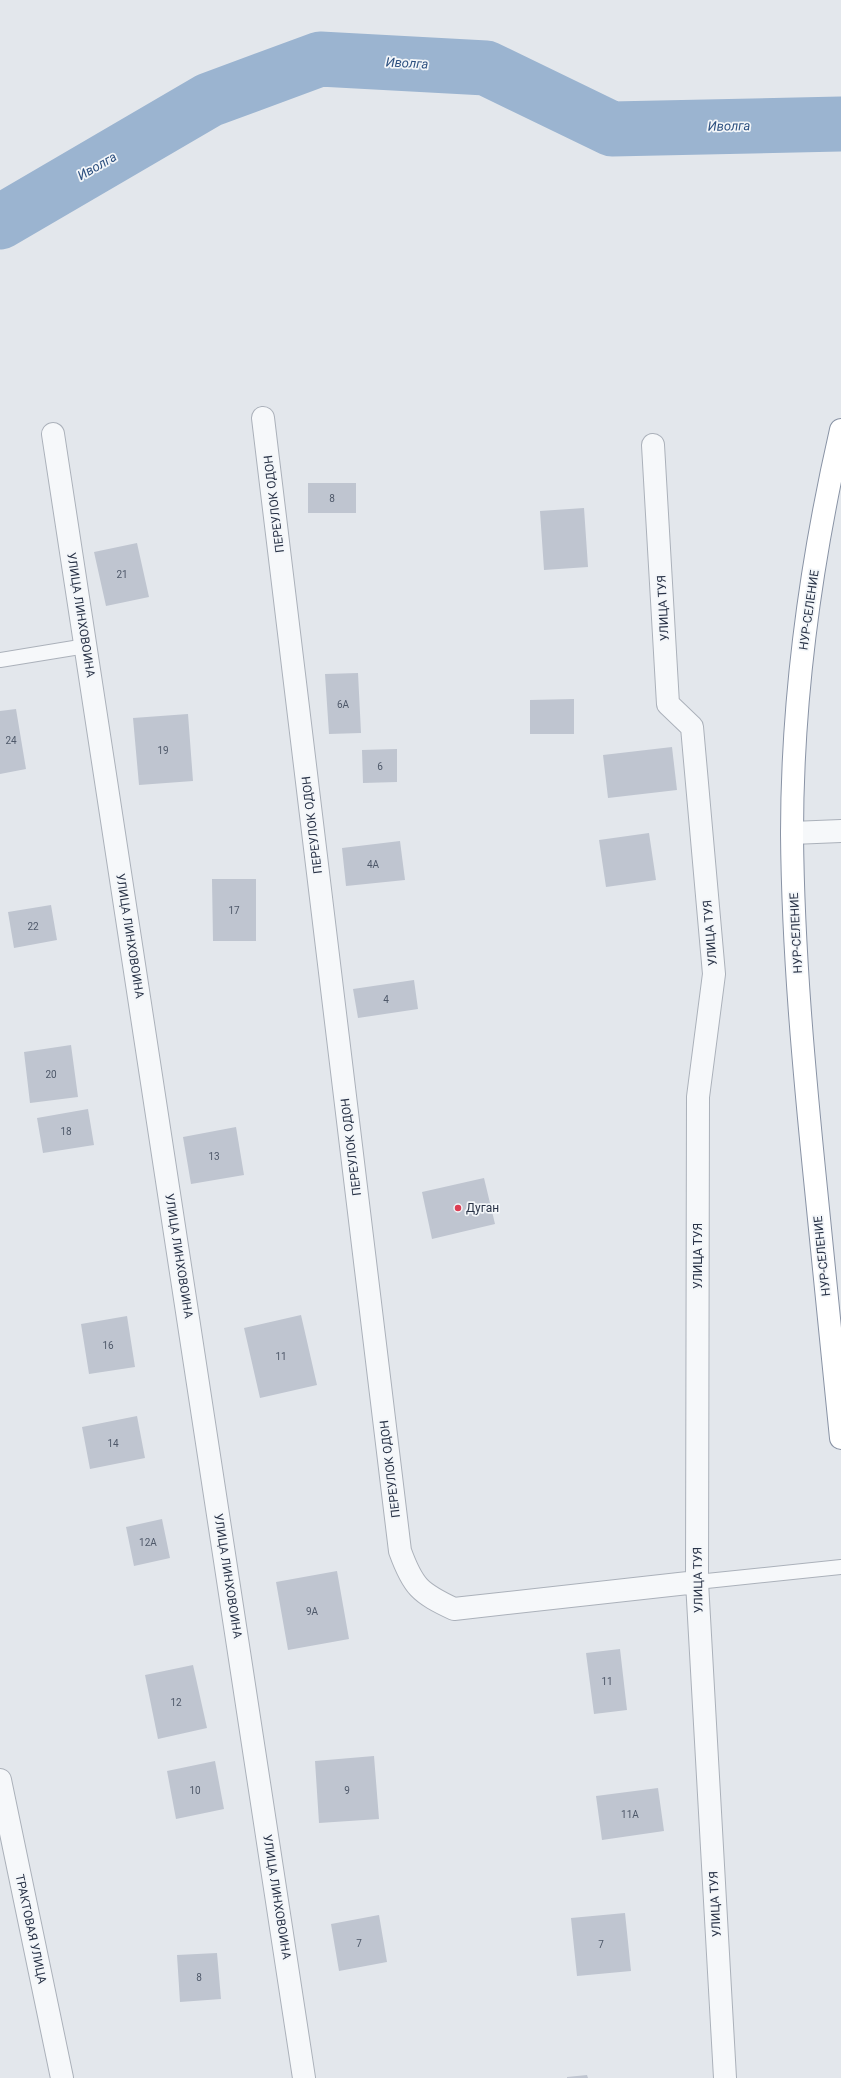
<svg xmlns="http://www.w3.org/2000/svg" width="841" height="2078" font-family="Roboto,sans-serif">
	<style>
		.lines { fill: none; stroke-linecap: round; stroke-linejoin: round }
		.river { stroke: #9bb4d0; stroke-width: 55 }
		.building { fill: #bfc5d0 }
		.service-casing { stroke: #abb1ba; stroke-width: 16 }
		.minor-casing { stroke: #abb1ba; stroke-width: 24 }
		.trunk-casing { stroke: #8993a5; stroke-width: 24 }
		.service { stroke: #f6f8fa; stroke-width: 14 }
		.minor { stroke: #f6f8fa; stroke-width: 22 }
		.trunk { stroke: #fff; stroke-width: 22 }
		.poi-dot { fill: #dd3d53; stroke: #f3f6f9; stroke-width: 1.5 }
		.labels { text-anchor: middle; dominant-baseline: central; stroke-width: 3.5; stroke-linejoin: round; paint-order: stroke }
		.number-label { font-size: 10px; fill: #4e5869 }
		.street-label { font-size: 12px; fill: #293347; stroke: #f3f6f9 }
		.poi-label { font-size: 12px; fill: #293347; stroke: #f3f6f9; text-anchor: start }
		.water-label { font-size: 13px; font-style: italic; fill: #2e5180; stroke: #f3f6f9 }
	</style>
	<rect width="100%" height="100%" fill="#e3e7ec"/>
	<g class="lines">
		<path class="river" d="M0 222 209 100 320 59 486 68 612 129 841 124"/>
	</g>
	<path class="building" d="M308 483H356V513H308Z
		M584 508 588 567 544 570 540 511Z
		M137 543 149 597 106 606 94 552Z
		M358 673 361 733 329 734 325 674Z
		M574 699V734H530V700Z
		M16 709 26 769 0 774V711Z
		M188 714 193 781 139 785 133 718Z
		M672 747 677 790 608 798 603 755Z
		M397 749V782L363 783 362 750Z
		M649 833 656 880 606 887 599 840Z
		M400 841 405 880 346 886 342 848Z
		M212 879H256V941H213Z
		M51 905 57 940 14 948 8 912Z
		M414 980 418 1009 358 1018 353 989Z
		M71 1045 78 1097 30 1103 24 1052Z
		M88 1109 94 1145 43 1153 37 1118Z
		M236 1127 244 1175 191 1184 183 1137Z
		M484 1178 495 1224 432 1239 422 1192Z
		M301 1315 317 1385 260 1398 244 1328Z
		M127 1316 135 1367 89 1374 81 1324Z
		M137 1416 145 1458 90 1469 82 1427Z
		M162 1519 170 1558 134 1566 126 1527Z
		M337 1571 349 1639 288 1650 276 1582Z
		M620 1649 627 1710 594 1714 586 1653Z
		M193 1665 207 1728 158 1739 145 1675Z
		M374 1756 379 1819 319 1823 315 1761Z
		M215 1761 224 1809 176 1819 167 1771Z
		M658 1788 664 1831 602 1840 596 1796Z
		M625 1913 631 1971 577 1976 571 1918Z
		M379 1915 387 1962 339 1971 331 1924Z
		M217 1953 221 1999 180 2002 177 1955Z
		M587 2075 588 2078H567V2077Z"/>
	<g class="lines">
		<g class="service-casing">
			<path id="service" d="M0 660 86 646
				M697 1582 841 1567"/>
		</g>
		<g class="minor-casing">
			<path id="minor" d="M263 418 400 1551C413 1587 420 1593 454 1609L697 1582
				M53 434 304 2078
				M653 445 668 704 692 727 714 974 698 1097 697 1582 725 2078
				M792 833 841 831
				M0 1780 62 2078"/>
		</g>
		<g class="trunk-casing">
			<path id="trunk" d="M841 430C811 561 792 698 792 834 793 952 804 1071 816 1189 824 1272 832 1355 841 1438"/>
		</g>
		<use href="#service" class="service"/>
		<use href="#minor" class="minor"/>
		<use href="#trunk" class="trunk"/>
	</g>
	<circle class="poi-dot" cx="458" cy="1208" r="4"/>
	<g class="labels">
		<g class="number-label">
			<text x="332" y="498">8</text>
			<text x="122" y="574">21</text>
			<text x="343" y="704">6А</text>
			<text x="11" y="740">24</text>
			<text x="163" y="750">19</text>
			<text x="380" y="766">6</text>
			<text x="373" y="864">4А</text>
			<text x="234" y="910">17</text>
			<text x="33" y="926">22</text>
			<text x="386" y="999">4</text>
			<text x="51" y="1074">20</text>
			<text x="66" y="1131">18</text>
			<text x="214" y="1156">13</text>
			<text x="108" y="1345">16</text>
			<text x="281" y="1356">11</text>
			<text x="113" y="1443">14</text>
			<text x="148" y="1542">12А</text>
			<text x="312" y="1611">9А</text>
			<text x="607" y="1681">11</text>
			<text x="176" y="1702">12</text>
			<text x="195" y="1790">10</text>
			<text x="347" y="1790">9</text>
			<text x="630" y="1814">11А</text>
			<text x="359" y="1943">7</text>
			<text x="601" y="1944">7</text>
			<text x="199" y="1977">8</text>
		</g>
		<g class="street-label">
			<text transform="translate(274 504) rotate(-97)">ПЕРЕУЛОК ОДОН</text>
			<text transform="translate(663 608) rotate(-93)">УЛИЦА ТУЯ</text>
			<text transform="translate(809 610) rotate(-82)">НУР-СЕЛЕНИЕ</text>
			<text transform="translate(81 615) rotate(81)">УЛИЦА ЛИНХОВОИНА</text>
			<text transform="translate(312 825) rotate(-97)">ПЕРЕУЛОК ОДОН</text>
			<text transform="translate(710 933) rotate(-95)">УЛИЦА ТУЯ</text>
			<text transform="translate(796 933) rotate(-93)">НУР-СЕЛЕНИЕ</text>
			<text transform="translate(130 936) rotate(81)">УЛИЦА ЛИНХОВОИНА</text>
			<text transform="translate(351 1147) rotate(-97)">ПЕРЕУЛОК ОДОН</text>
			<text transform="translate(179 1256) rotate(81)">УЛИЦА ЛИНХОВОИНА</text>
			<text transform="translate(698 1256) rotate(-90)">УЛИЦА ТУЯ</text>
			<text transform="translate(822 1256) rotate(-96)">НУР-СЕЛЕНИЕ</text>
			<text transform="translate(390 1469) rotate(-97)">ПЕРЕУЛОК ОДОН</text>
			<text transform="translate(228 1576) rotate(81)">УЛИЦА ЛИНХОВОИНА</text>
			<text transform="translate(698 1580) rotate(-91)">УЛИЦА ТУЯ</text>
			<text transform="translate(277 1897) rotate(81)">УЛИЦА ЛИНХОВОИНА</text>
			<text transform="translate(715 1904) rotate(-93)">УЛИЦА ТУЯ</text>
			<text transform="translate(31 1929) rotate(78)">ТРАКТОВАЯ УЛИЦА</text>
		</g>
		<g class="poi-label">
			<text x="466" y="1208">Дуган</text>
		</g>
		<g class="water-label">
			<text transform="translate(407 63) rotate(3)">Иволга</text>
			<text transform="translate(729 126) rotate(-1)">Иволга</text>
			<text transform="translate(97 166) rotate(-30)">Иволга</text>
		</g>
	</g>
</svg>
